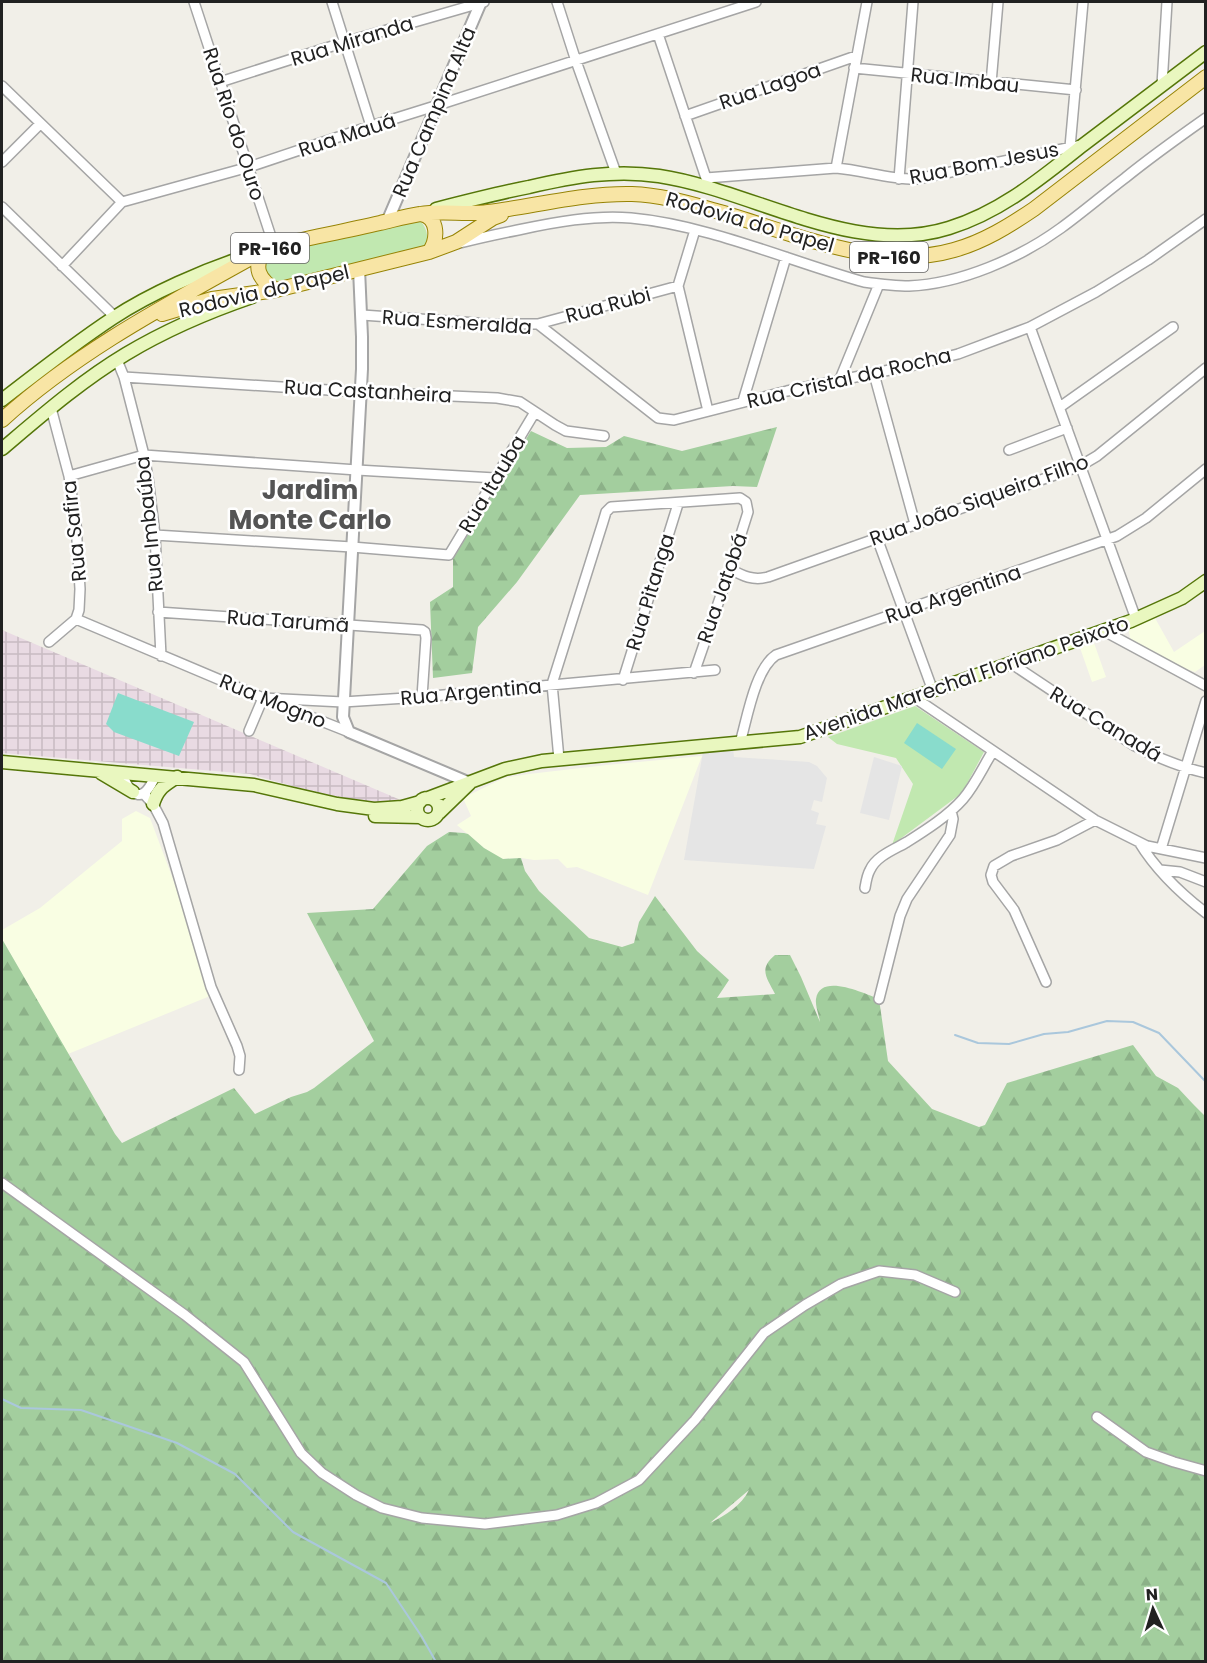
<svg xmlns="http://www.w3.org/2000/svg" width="1207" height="1663" font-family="Poppins,sans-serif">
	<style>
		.industrial { fill: url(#industrial-grid) }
		.education { fill: #f9fee3 }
		.grass { fill: #c1e8b0 }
		.forest { fill: url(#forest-firs); fill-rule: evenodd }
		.pitch { fill: #89dccc }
		.parking { fill: #e5e5e5 }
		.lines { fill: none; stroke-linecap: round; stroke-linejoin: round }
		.stream { stroke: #aac7dc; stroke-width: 2 }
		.minor-casing { stroke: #a5a5a5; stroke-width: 12 }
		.tertiary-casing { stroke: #a5a5a5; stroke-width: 14 }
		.secondary-casing { stroke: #557609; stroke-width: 15 }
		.primary-casing { stroke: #978406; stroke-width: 16 }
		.minor { stroke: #fff; stroke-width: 9 }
		.tertiary { stroke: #fff; stroke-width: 10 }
		.secondary { stroke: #e9f7bf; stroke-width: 12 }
		.primary { stroke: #f8e5a5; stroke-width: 14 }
		.labels { text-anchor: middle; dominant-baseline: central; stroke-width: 5; stroke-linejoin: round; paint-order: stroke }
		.shield { fill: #fff; stroke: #646464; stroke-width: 1.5 }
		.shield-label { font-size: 18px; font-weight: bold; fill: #212121 }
		.street-label { font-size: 20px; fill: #212121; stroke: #fff }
		.district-label { font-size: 26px; font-weight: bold; fill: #545454; stroke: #fff }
	</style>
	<defs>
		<pattern id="industrial-grid" width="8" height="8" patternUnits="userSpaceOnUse" patternTransform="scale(1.5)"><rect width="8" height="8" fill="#e9dae3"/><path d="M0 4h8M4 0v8" fill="none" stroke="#c8bbc2"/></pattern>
		<pattern id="forest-firs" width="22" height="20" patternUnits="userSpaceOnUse" patternTransform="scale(1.5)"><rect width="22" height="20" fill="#a3ce9e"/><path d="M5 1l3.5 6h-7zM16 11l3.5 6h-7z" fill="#8cb188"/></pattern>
	</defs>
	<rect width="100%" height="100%" fill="#f1efe8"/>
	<path class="industrial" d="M2 630 403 801 377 806 314 792 250 774 2 753Z"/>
	<path class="education" d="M1155 618 1174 652 1205 631V665L1195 672 1164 661 1131 642 1128 628Z
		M1093 640 1106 677 1092 682 1079 645Z
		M702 756 648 895 577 867 567 868 558 859 534 860 521 858 501 859 484 848 457 825 471 816 463 798 504 778 529 774 607 765Z
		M136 811 150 818 186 914 210 996 68 1054 2 939V930L40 908 122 841V819Z"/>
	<path class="grass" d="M417 218C426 225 430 236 425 247L422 248 274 282 266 277 263 253Z
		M915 706 984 752 962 793 892 845 913 784 896 758 837 744 828 737Z"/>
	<path class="forest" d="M777 427 757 487 733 486 580 495 517 582 478 627 472 673 433 678 430 602 453 587V559L531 431 567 448 606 447 624 436 682 451Z
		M449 832 464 833 468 834 484 848 503 859 521 858 525 871 539 891 589 938 622 947 634 943 639 922 655 896 697 951 729 980 717 998 775 994C767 978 758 969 775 955H790L801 977 820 1022C819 1015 815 1006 816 999 820 972 865 994 879 999L888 1061 932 1109 979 1127 985 1125 1007 1083 1133 1045 1156 1076 1178 1088 1193 1104 1205 1116V1661H2V939L115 1134 122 1143 234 1088 255 1114 291 1097 307 1092 314 1088 374 1041 307 913 373 909 427 846ZM749 1490C741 1506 726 1515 710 1523Z"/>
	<path class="pitch" d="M118 693 194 722 179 756 114 732 106 724Z
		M917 723 956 749 942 769 904 743Z"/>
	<path class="parking" d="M733 748 734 757 809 762 817 766 827 778 822 802 814 800 811 810 819 813 816 824 826 826 814 869 684 860 703 752Z
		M874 757 902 766 889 820 860 813Z"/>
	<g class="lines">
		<path class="stream" d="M955 1035 978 1043 1009 1044 1044 1034 1068 1032 1107 1021 1133 1022 1159 1033 1206 1082
			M2 1399 21 1408 81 1410 177 1443 235 1474 293 1532 386 1583 422 1637 436 1662"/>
		<g class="minor-casing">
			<path id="minor" d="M194 2 274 246
				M332 2 371 126
				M557 2 576 61 616 173
				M658 34 708 184
				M854 68 1076 90
				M220 82 345 42 484 2
				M991 83 998 2
				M1162 85 1167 2
				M2 86 122 202
				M685 116 856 56
				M1070 147 1083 2
				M2 162 40 124
				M836 168 867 2
				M706 178 836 168C863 170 890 180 917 179L1082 145
				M899 179 913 2
				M2 207 115 317
				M695 230 678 286 708 411
				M460 243C479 238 498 234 518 230 555 222 593 215 631 218 708 225 789 261 864 282 879 284 894 286 909 286 960 284 1020 258 1061 228 1083 212 1104 194 1125 178 1151 157 1179 137 1206 118
				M62 266 122 202 249 167 371 126 435 106 756 2
				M362 315 491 324H538L658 418 674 420 787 391 914 365 958 354 1030 327 1096 292 1148 260 1206 219
				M538 324 678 286
				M1030 327 1136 619
				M117 360 124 377 144 455 148 478 155 535 161 656
				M874 374 915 524
				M124 377 360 392 497 398 520 402 555 425 566 431 604 436
				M840 379 879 284
				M743 401 786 257
				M1060 407 1173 327
				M1009 450 1067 428
				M69 476 144 455 357 470 495 478
				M155 535 352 547 449 555 535 412
				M877 538 933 691
				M730 569C743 576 753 581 768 577L1080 466 1097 456 1206 368
				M158 612 422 630 425 632 426 638 422 697
				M76 619 263 698 349 732
				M1104 631 1206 686
				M49 642 76 619 79 610 80 589 76 524 69 476 51 408
				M1012 664 1135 746C1158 758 1180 767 1206 773
				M623 680 678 504
				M263 698 343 702 422 697 715 670
				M915 698 1095 820 1147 846 1206 858
				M249 731 263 698
				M740 743C747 719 755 669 776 655L1117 536 1146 518 1206 469
				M559 759 552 684 603 522 606 512 611 507 740 498 746 502 748 512 730 569 694 673
				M122 774C132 799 144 803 155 776
				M144 794 153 804 163 823 211 987 237 1046 240 1056 239 1070
				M1139 842C1156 870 1180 893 1206 913
				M1161 849 1206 701
				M1160 870 1180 872 1206 882
				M865 888C866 882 867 875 870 870 876 856 895 849 907 842 926 830 948 816 963 799 975 785 983 767 993 751
				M1046 982 1014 910 993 882 991 875 994 866 1011 856 1057 840 1095 820
				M879 999 900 916 907 899 950 835 953 819 951 811
				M2 1183 185 1315 244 1362 301 1453 322 1473 356 1495 382 1508 422 1518 485 1524 557 1515 596 1503 639 1480 695 1420 764 1333 805 1305 841 1284 879 1271 915 1275 955 1292
				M1097 1417 1146 1452 1174 1462 1206 1471"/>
		</g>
		<g class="tertiary-casing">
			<path id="tertiary" d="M387 222 481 2
				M359 269 362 337V369L343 717 349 732 470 783"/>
		</g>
		<g class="secondary-casing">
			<path id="secondary" d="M436 209C467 201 498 193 529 187 572 177 614 169 659 176 752 190 854 258 949 228 1001 212 1041 178 1083 145 1124 114 1165 83 1206 52
				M2 400C38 372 75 343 113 318 151 293 204 270 247 256
				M2 449C41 416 81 381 126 354 166 330 208 312 252 297
				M2 762 254 785 337 804 374 809 402 807 420 802
				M101 773 133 792
				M428 798 505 769 542 761 800 737 1131 621 1182 598 1206 581
				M417 809a11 11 0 1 1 22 0a11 11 0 1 1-22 0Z
				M153 804C158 788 164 786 177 777
				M439 813 470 783
				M375 816 420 817"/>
		</g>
		<g class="primary-casing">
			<path id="primary" d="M421 214C439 217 438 240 429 252
				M265 250C252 267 259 280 276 290
				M162 314 212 299 276 290 429 252 456 242 493 218 501 215
				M2 420C80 349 174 301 265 250L274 246C309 238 345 231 380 223 393 220 407 216 420 214 442 210 465 215 488 212 536 206 583 193 632 194 663 195 691 204 720 212 793 233 878 272 954 250 983 242 1009 226 1034 209L1206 77"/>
		</g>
		<use href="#minor" class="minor"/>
		<use href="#tertiary" class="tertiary"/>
		<use href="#secondary" class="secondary"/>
		<use href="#primary" class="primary"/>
	</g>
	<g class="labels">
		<g class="shield">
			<rect x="231" y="233" width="78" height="30" rx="4.5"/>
			<rect x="850" y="242" width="78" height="30" rx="4.5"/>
		</g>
		<g class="shield-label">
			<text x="270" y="248">PR-160</text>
			<text x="889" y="257">PR-160</text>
		</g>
		<g class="street-label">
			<text transform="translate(352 41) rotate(-17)">Rua Miranda</text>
			<text transform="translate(965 80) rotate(6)">Rua Imbau</text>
			<text transform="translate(770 86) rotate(-19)">Rua Lagoa</text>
			<text transform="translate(434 112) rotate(-67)">Rua Campina Alta</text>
			<text transform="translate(234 124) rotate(72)">Rua Rio do Ouro</text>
			<text transform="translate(347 135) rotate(-18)">Rua Mauá</text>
			<text transform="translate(984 163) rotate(-11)">Rua Bom Jesus</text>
			<text transform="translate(750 222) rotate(16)">Rodovia do Papel</text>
			<text transform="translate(264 291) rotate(-13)">Rodovia do Papel</text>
			<text transform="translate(608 305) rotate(-15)">Rua Rubi</text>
			<text transform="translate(457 322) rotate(4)">Rua Esmeralda</text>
			<text transform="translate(849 378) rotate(-13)">Rua Cristal da Rocha</text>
			<text transform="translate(368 391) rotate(3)">Rua Castanheira</text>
			<text transform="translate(492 484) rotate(-59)">Rua Itauba</text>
			<text transform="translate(979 500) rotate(-20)">Rua João Siqueira Filho</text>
			<text transform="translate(149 524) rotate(-96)">Rua Imbaúba</text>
			<text transform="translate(74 531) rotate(-96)">Rua Safira</text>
			<text transform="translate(722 588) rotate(-71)">Rua Jatobá</text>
			<text transform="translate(650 592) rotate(-73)">Rua Pitanga</text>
			<text transform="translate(953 594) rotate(-19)">Rua Argentina</text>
			<text transform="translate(288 621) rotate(4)">Rua Tarumã</text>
			<text transform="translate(966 678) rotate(-19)">Avenida Marechal Floriano Peixoto</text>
			<text transform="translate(471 692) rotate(-5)">Rua Argentina</text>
			<text transform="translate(273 701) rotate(22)">Rua Mogno</text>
			<text transform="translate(1106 724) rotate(31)">Rua Canadá</text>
		</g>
		<g class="district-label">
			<text x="310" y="490">Jardim<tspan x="310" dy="30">Monte Carlo</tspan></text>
		</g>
	</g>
	<rect width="1207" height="1663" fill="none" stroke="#212121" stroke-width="6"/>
	<g transform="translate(1153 1609) rotate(356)" stroke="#ffffff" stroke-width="4.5" paint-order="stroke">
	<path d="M0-4.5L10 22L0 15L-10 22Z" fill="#212121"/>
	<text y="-9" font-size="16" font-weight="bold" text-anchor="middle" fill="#212121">N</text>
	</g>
</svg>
